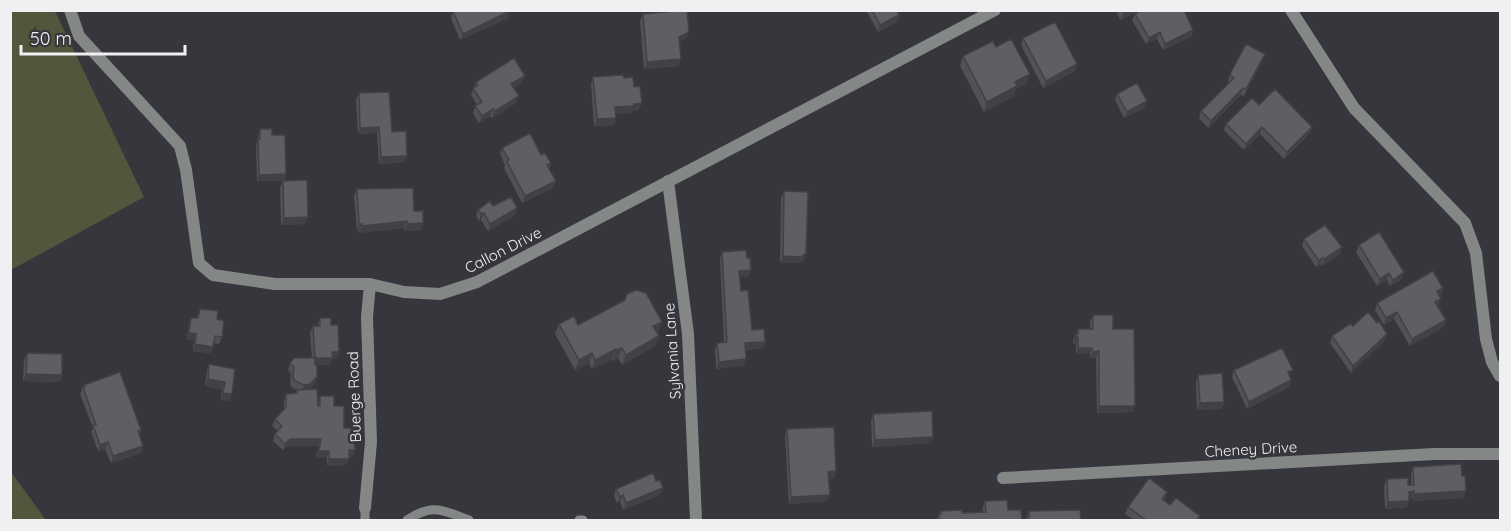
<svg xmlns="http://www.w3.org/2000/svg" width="1511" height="531" font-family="Quicksand,sans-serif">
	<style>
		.green { fill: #53563c }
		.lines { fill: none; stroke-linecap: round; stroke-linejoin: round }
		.lane { stroke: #838786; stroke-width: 9 }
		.street { stroke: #838786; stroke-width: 12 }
		.wall { fill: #515156 }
		.shaded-wall { fill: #424246 }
		.building { fill: #5e5e64; stroke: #424246; stroke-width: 1.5 }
		.labels { text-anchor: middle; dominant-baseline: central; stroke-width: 5; stroke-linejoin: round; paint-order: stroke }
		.street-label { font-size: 15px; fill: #f0f0f3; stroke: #36363c }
	</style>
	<rect width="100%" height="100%" fill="#36363c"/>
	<path class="green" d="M11 10 55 11 144 197 11 270Z
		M10 472H11L46 520H11Z"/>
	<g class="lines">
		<path class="lane" d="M365 508V520
			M407 520C432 503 443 510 469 520
			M579 520H583"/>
		<path class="street" d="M70 10 79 36 180 146 186 170 199 263 213 275 275 284H370L404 292 440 294 477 282 995 10
			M1291 10 1354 108 1465 223 1476 253 1486 339 1492 362 1500 376
			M668 181 688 334 696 520
			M1003 478 1434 454H1500
			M365 508 371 442 367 317 370 284"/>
	</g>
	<path class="wall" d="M866 10H897L899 15 897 22 878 32Z
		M1116 10H1140L1120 20Z
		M453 11 508 18 460 40 451 18Z
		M643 14 689 32 686 38 680 42 679 66 644 69 640 21Z
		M1135 14 1193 30 1191 37 1163 50 1157 39 1146 44 1132 20Z
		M1023 38 1075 71 1043 88 1021 45Z
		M996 47 1026 84 1016 89 1014 96 984 112 960 66 963 56Z
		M1262 61 1244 96 1241 95 1208 128 1199 118 1201 111 1229 83 1228 81 1230 74Z
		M593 77 624 78 634 87 639 110 632 111 631 113 616 114 614 125 594 126 591 84Z
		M476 82 522 83 513 88 516 103 492 118 490 116 479 123 473 113 475 106 477 105 471 95Z
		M359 93 392 132 407 156 404 162 379 164 377 133 358 134 356 100Z
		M1117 94 1144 108 1124 118 1115 100Z
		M1259 105 1312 127 1310 133 1284 159 1260 134 1244 150 1224 130 1226 124Z
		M260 129 272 135 286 174 284 181 305 224 281 225 280 187 283 181H257L256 146Z
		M502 148 541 155 551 163 549 169 556 181 553 188 522 203 504 168 505 165 500 154Z
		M357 189 414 211 423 223 421 230 404 231V228L359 233V231H357L354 196Z
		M784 191 804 260 798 263H780L781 198Z
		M493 206 515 215 488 231 481 220 479 221 476 216 478 210Z
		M1304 239 1342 247 1340 254 1322 266 1321 264 1316 267 1302 246Z
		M1359 245 1402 279 1390 286 1387 280 1377 286 1356 252Z
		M722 252 751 270 748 277H740L741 291 752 330 765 342 763 348 746 350 744 365 716 369 715 350 717 343H724L720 259Z
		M1443 288 1441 295 1439 296 1438 306 1444 327 1410 346 1394 319 1384 325 1375 310 1377 303Z
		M625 300 662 322 658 332H657L655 346 622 365 618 358 613 361 612 359 592 369 589 363 575 370 555 334 559 324 578 325Z
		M200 309 217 319 222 337 219 344 214 343 211 353 193 351 194 340 187 339 189 324 191 318H197Z
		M1093 315 1113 329 1133 412 1097 413 1096 358H1090V354H1076V344H1073V341L1078 329H1090V322Z
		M320 318 331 325 339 352 336 359H332L330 365H317V377L315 383 309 389 318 403 320 396 334 406 351 439 355 450 352 457H349L346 465 327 466V458H316L319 446H288L283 450 273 441 275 434 278 431 272 426 275 419 284 409V400L286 394 296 393 297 390 292 388 290 384 291 374 288 370 290 363 312 358 310 333 313 326H317Z
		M1353 326 1387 334 1385 340 1351 373 1330 343 1332 336Z
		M27 353 62 375 60 382 23 381 24 360Z
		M209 364 235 369 232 394 229 401 221 400 222 389 205 386 207 371Z
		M1234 370 1290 377 1291 380 1289 387 1247 409 1232 377Z
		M1198 375 1224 402 1222 409 1197 410 1196 382Z
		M84 385 141 430 139 435 143 446 141 453 111 463 105 449 98 451 91 432 93 428 80 394Z
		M873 414 931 443 872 447 871 421Z
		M787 429 836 471 834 478 829 479 827 501 789 504 785 436Z
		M1413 467 1464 498 1412 501V498H1409L1407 507 1385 509 1384 486 1387 479 1408 485H1411V474Z
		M616 489 660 495 623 510 620 502 617 503 614 496Z
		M1167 492 1164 500 1170 505 1200 516 1198 520H1134L1125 514 1128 507Z
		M985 501 1008 510 1022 520H936L941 511 962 513 983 512V507Z
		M1029 511 1081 520H1026Z"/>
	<path class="shaded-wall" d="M1128 10H1140L1120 20 1123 13Z
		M510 11 508 18 460 40 463 34Z
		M899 15 897 22 878 32 880 25Z
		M1193 30 1191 37 1163 50 1165 44Z
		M689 32 686 38 677 44 679 37Z
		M1160 32 1157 39 1146 44 1149 38Z
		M1265 54 1262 61 1244 96 1246 89Z
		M681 59 679 66 644 69 647 62Z
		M1077 64 1075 71 1043 88 1046 81Z
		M1030 74 1026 84 1016 89 1014 96 984 112 987 102 1015 82Z
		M525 76 522 83 508 91 511 84Z
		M1243 88 1241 95 1208 128 1211 121Z
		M519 96 516 103 492 118 495 111Z
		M1147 101 1144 108 1124 118 1127 112Z
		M642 103 639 110 632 111 631 113 613 114 615 107Z
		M493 109 490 116 479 123 482 116Z
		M616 118 614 125 594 126 597 119Z
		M379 127 377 133 358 134 360 128Z
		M1262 127 1260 134 1244 150 1246 144Z
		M1312 127 1310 133 1284 159 1287 152Z
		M407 156 404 162 379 164 381 157Z
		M286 174 284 181H257L259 175Z
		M556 181 553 188 522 203 525 196Z
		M517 208 515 215 488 231 490 224Z
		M484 213 481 220 479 221 481 214Z
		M308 217 305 224 281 225 284 218Z
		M407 221 404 228 359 233 362 226Z
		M423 223 421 230 404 231 407 224Z
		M359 224H362L359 231H357Z
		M1342 247 1340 254 1322 266 1324 259Z
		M806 253 804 260 798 263H780L783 256Z
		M1323 257 1321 264 1316 267 1319 261Z
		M751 270 748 277H737L739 271Z
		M1404 272 1402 279 1390 286 1393 280Z
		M1389 273 1387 280 1377 286 1380 279Z
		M1443 288 1441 295 1434 298 1437 291Z
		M1441 299 1439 305 1433 309 1435 302Z
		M1397 312 1394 319 1384 325 1386 318Z
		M1446 320 1444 327 1410 346 1412 339Z
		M662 322 658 332 650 336 653 326Z
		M189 333 196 334 194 340 187 339Z
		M1387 334 1385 340 1351 373 1353 366Z
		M659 336 655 346 622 365 626 355Z
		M1076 337H1078L1076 344H1073Z
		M765 342 763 348 742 350 745 343Z
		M195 344 213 347 211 353 193 351Z
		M622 348 618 358 613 361 616 351Z
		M1078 348H1092L1090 354H1076Z
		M616 349 612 359 592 369 595 360Z
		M1099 351 1096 358H1090L1093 352Z
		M332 352H339L336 359H332L330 365H312L315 358Z
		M592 353 589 363 575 370 579 360Z
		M746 359 744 365 716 369 719 362Z
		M26 374 62 375 60 382 23 381Z
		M317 377 315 383 308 391 302 392 304 385Z
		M208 379 225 382 222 389 205 386Z
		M1291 380 1289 387 1247 409 1249 402Z
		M223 393 232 394 229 401 221 400Z
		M1224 402 1222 409 1197 410 1200 403Z
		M1099 406H1135L1133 412 1097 413Z
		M933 437 931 443 872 447 875 440Z
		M290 439H321L319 446H288L283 450 285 444Z
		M108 442 105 449 98 451 100 445Z
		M143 446 141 453 111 463 113 456Z
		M349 450H355L352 457H346Z
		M319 451H329L327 458H316Z
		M329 459H349L346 465 327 466Z
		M836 471 834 478 826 479 828 472Z
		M663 488 660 495 623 510 626 503Z
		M1414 491 1412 498H1406L1409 492Z
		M1466 491 1464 498 1412 501 1414 494Z
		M623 495 620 502 617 503 620 497Z
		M830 495 827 501 789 504 791 497Z
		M1409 501 1407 507 1385 509 1388 502Z"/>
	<path class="building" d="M454 10H510V11L463 34 453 11Z
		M687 10 689 32 679 37 681 59 647 62 643 14Z
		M872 10H897L899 15 880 25Z
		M1141 10H1184L1193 30 1165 44 1160 32 1149 38 1135 14Z
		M1055 22 1077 64 1046 81 1023 38Z
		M1011 39 1030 74 1015 82 1017 86 987 102 963 56 993 41 996 47Z
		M1246 44 1265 54 1246 89 1243 88 1211 121 1201 111 1234 78 1230 74Z
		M514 58 525 76 511 84 519 96 495 111 493 109 482 116 475 106 482 102 473 88 478 85 476 82Z
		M623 75 624 78 633 77 634 87 640 86 642 103 634 104V106L615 107 616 118 597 119 593 77Z
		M1137 83 1147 101 1127 112 1117 94Z
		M1275 89 1312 127 1287 152 1262 127 1246 144 1226 124 1252 98 1259 105Z
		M389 92 392 132 406 131 407 156 381 157 379 127 360 128 359 93Z
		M260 129H272V135H285L286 174 259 175 258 139H260Z
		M530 133 541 155 545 153 551 163 547 165 556 181 525 196 507 162 509 160 502 148Z
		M307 180 308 217 284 218 283 181Z
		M413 188 414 211H423V223L407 224V221L362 226V224H359L357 189Z
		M784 191 808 192 806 253 801 257 783 256Z
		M511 197 517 208 490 224 484 213 481 214 478 210 490 201 493 206Z
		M1325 225 1342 247 1324 259 1323 257 1319 261 1304 239Z
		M1379 232 1404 272 1393 280 1389 273 1380 279 1359 245Z
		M746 250 747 258H750L751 270 739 271 741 291 748 290 752 330 764 329 765 342 745 343 746 359 719 362 717 343 727 342 722 252Z
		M1433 271 1443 288 1437 291 1441 299 1435 302 1446 320 1412 339 1397 312 1386 318 1377 303Z
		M636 290 646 293 662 322 653 326 659 336 626 355 622 348 616 351V349L595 360 592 353 579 360 559 324 574 316 578 325 625 300 627 294Z
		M200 309 218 311 217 319 224 321 222 337 215 336 213 347 195 344 196 334 189 333 191 318H198Z
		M1368 312 1377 323 1379 321 1387 334 1353 366 1332 336 1350 324 1353 326Z
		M1093 315H1113V329H1134L1135 406H1099V351L1093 352 1092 348H1078V337H1076V334H1078V329H1093Z
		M320 318H331V325H338L339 352H332L333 358H315L313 326H320Z
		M1282 348 1293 370 1288 372 1291 380 1249 402 1234 370Z
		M27 353 62 354V375L26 374Z
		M294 358H315V365H317V377L310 384 304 385 295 381 293 377 294 367 290 363Z
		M209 364 235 369 232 394 223 393 225 382 208 379Z
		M120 372 141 430 138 431 143 446 113 456 108 442 100 445 93 425H96L83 387H85L84 385Z
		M1222 373 1224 402 1200 403 1198 375Z
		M317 389 318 406H320V396H334V406H344V428H351V439H354L355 450H349V459H329V451H319L321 439H290L285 444 275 434 282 426 275 419 286 407V394L297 393V390Z
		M932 411 933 437 875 440 873 414Z
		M834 427 836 471 828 472 830 495 791 497 787 429Z
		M1461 464 1462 476H1465L1466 491 1414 494V491L1409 492V501L1388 502 1387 479 1408 478V485H1414L1413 467Z
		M653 473 656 481 660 480 663 488 626 503 623 495 620 497 616 489Z
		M1149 478 1167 492 1162 499 1170 505 1176 498 1200 516 1197 520H1146L1128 507Z
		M1007 500 1008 510H1021L1022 520H939V514H941V511L962 510V513L986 512 985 501Z
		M1080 510 1081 520H1029V511Z"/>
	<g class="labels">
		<g class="street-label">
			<text transform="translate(503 250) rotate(-27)">Callon Drive</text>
			<text transform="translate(672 351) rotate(-94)">Sylvania Lane</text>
			<text transform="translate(354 397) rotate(-92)">Buerge Road</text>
			<text transform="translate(1251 449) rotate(-3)">Cheney Drive</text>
		</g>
	</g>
	<rect width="1511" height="531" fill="none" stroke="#f0f0f3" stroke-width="24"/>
	<path d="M21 45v9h164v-9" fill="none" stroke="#f0f0f3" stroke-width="3"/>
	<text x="30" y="45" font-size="18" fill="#f0f0f3" stroke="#36363c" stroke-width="4.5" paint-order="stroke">50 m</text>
</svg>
